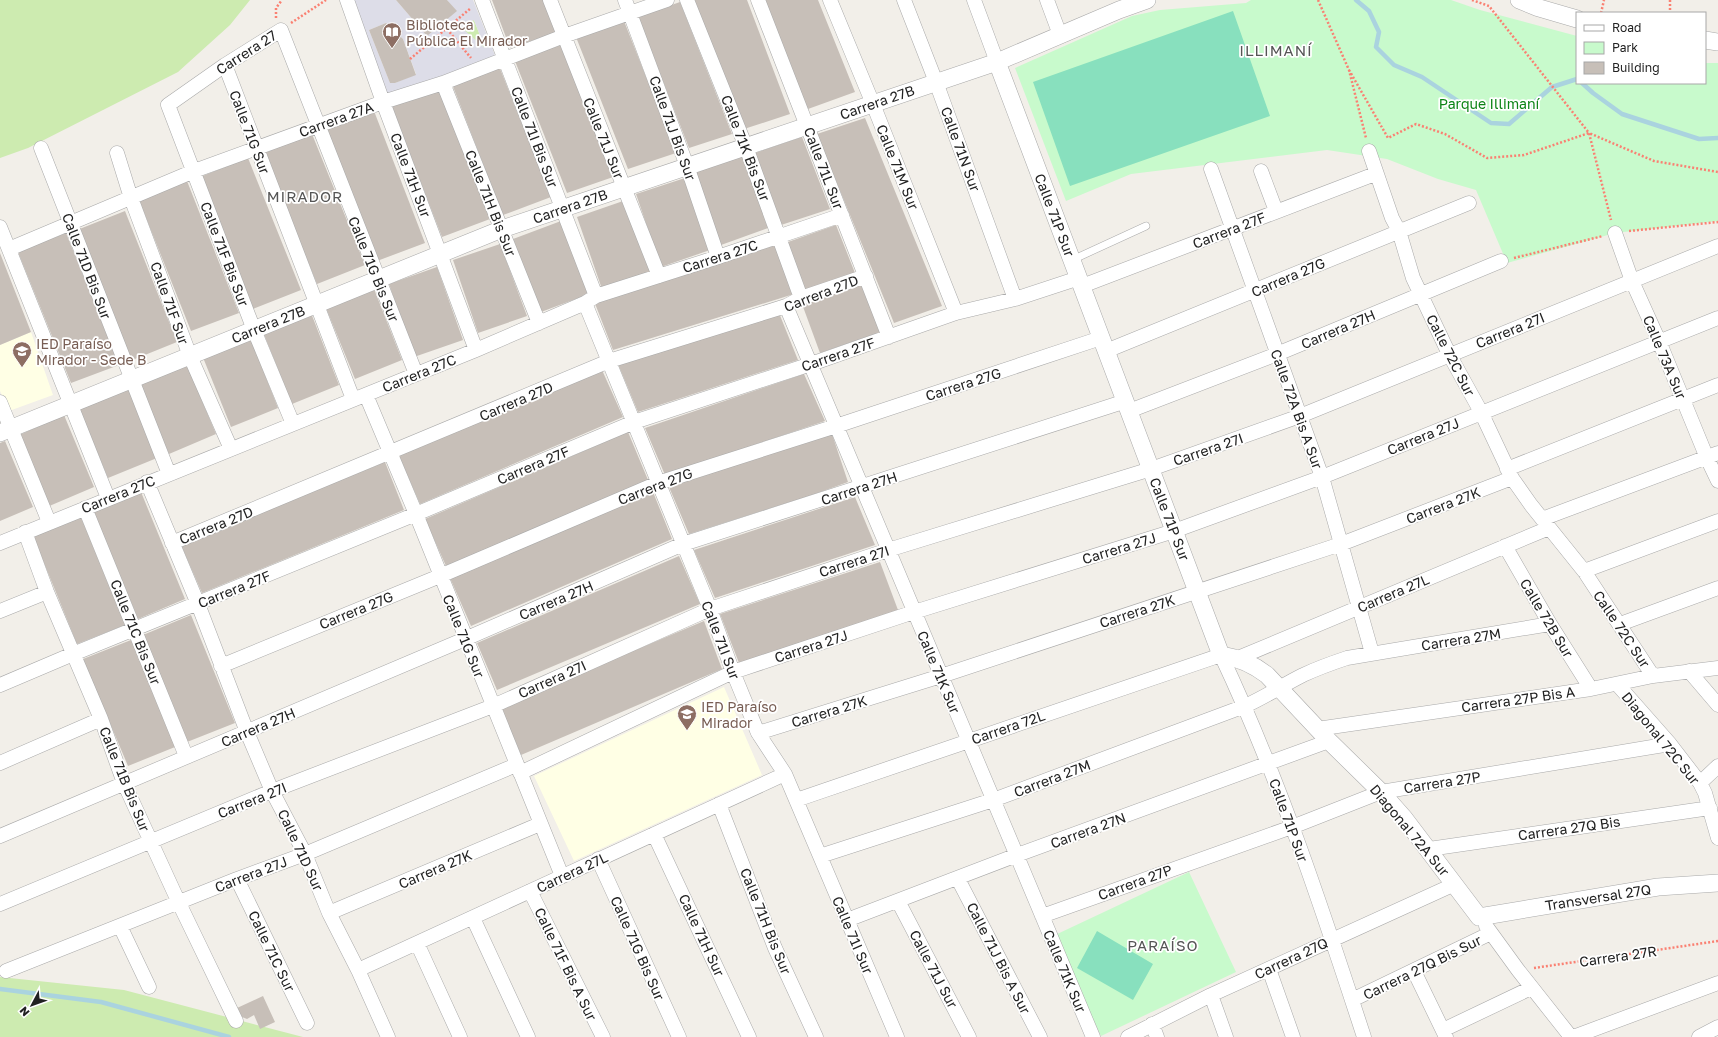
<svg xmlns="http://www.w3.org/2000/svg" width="1718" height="1037" font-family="'Golos Text',sans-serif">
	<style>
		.education { fill: #ffffe5 }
		.grass { fill: #cdebb0 }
		.park { fill: #c8facc }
		.pitch { fill: #88e0be }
		.plaza { fill: #dddde8; fill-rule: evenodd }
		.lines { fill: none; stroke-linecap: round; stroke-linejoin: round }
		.stream { stroke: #aad3df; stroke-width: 4.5 }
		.building { fill: #c7bfb8 }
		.service-casing { stroke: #a9a9a9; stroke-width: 8 }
		.minor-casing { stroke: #a9a9a9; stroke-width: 15 }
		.tertiary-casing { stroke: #a9a9a9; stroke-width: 18 }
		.path { stroke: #fa8072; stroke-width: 2.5; stroke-dasharray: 2 2; stroke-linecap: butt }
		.service { stroke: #fff; stroke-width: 7 }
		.minor { stroke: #fff; stroke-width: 14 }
		.tertiary { stroke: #fff; stroke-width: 17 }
		.labels { text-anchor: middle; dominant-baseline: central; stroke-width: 3.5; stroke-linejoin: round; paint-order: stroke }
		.education-label { font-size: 14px; fill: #785e54; stroke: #fff; text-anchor: start }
		.street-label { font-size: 14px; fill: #222; stroke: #fff }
		.park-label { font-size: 14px; fill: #0c8416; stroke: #fff }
		.neighbourhood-label { font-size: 15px; letter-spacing: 1px; fill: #555; stroke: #fff }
	</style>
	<rect width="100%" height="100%" fill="#f2efe9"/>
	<path class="education" d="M31 332 53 395 9 411 0 391V345Z
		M724 687 762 775 574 861 534 776Z"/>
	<path class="grass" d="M0 0H250L230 25 178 72 28 148 0 158Z
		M474 20 485 49 462 29 466 23Z
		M0 977 124 990 303 1037H0Z"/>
	<path class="park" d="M1251 0H1451L1480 10 1577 36V83H1705V63H1718V221L1615 233 1507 263 1476 190 1438 179 1387 159 1327 150 1131 174 1066 201 1015 68 1132 16 1160 10 1246 3Z
		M1189 872 1236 972 1101 1036 1053 936Z"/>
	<path class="pitch" d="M1233 11 1270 116 1070 186 1033 82Z
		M1097 931 1153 964 1133 1000 1077 968Z"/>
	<path class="plaza" d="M353 0H396L427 36 456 11 447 0H473L496 58 386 97ZM474 20 485 48 463 29 466 23ZM386 23 403 39 416 74 395 83H390L369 30Z"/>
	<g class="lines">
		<path class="stream" d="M1356 0 1369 11 1379 32 1376 47 1394 65 1422 77 1491 123 1509 124 1552 87 1577 79
			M1582 83 1593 93 1622 114 1699 139 1718 138
			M0 989 101 1002 229 1037"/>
	</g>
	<path class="building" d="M396 0H447L457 11 427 36Z
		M492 0H546L558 32 510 48Z
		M694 0H747L790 114 744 129Z
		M762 0H818L855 92 808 109Z
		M680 2 732 134 689 148 638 17Z
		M624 21 676 153 628 169 576 37Z
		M386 23 403 39 416 75 395 83H390L369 30Z
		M564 44 616 176 567 193 515 61Z
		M499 66 551 197 503 215 452 84Z
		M439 87 490 219 442 237 391 105Z
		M374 111 425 243 377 261 326 129Z
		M865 118 942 306 894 323 817 134Z
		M312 134 365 265 317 284 264 153Z
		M802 137 830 209 781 225 755 153Z
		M743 156 768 228 721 245 696 172Z
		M248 158 301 290 253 309 200 177Z
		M685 178 710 250 661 267 636 194Z
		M187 181 239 313 191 331 139 200Z
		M626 200 651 273 602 289 577 217Z
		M125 211 177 342 130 361 77 230Z
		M561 221 589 294 541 312 513 239Z
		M836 225 855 273 805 290 788 242Z
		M66 233 119 365 71 383 18 252Z
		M500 244 527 316 478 333 453 260Z
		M776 245 794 294 613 350 594 301Z
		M0 253 31 332 0 345Z
		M437 267 463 340 414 357 389 284Z
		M862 284 881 332 820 353 802 304Z
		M374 289 402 360 355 379 326 308Z
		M311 313 339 385 292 404 263 332Z
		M779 313 798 360 638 412 618 364Z
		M250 337 278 408 231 427 202 355Z
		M186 363 216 434 169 454 138 383Z
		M602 370 623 417 420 504 399 456Z
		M804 374 825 421 665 475 645 428Z
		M128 388 157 458 108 478 79 408Z
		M64 415 94 487 47 507 17 436Z
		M628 432 648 480 446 566 425 519Z
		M832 434 848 482 812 495 689 534 669 487Z
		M5 441 33 507 0 521V443Z
		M385 462 404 510 202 593 181 545Z
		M141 492 185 599 138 619 94 512Z
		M653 492 672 539 471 626 450 578Z
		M855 497 875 545 715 598 694 550Z
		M81 517 125 625 77 644 33 536Z
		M679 556 700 604 497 690 477 643Z
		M880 562 898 610 739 663 720 614Z
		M191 615 235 723 187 742 143 635Z
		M704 621 722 669 521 755 501 707Z
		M131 640 175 747 128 766 83 659Z
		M263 996 275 1022 260 1029 254 1015 247 1019 242 1017 237 1008Z"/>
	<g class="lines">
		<g class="service-casing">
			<path id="service" d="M1072 260 1146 226"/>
		</g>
		<g class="minor-casing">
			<path id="minor" d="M347 0 383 102 476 350
				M482 0 596 296
				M550 0 659 276
				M625 0 687 166 718 257
				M687 0 746 147 801 298
				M758 0 889 337
				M830 0 873 104 956 313
				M904 0 936 82 1015 299
				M974 0 997 62
				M1047 0 1060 35
				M225 65 353 399
				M443 83 539 323
				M41 148 169 474
				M1369 151 1392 218 1399 231 1413 278 1449 354 1481 412 1512 478 1531 505 1584 571 1653 676
				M117 153 131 198 190 356 231 449
				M1211 169 1322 477 1372 653
				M1261 171 1276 211
				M0 227 108 498
				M1615 233 1632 281 1659 341 1707 458 1718 481
				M9 249 194 171 383 102 443 83 564 36 667 0
				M1082 286 1375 174
				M585 303 710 609 733 672 758 733 785 774 897 1037
				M786 306 1093 1037
				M1106 351 1469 203
				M366 395 416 514 562 876
				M0 402 49 522
				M1129 411 1277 354 1501 261
				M293 424 254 330 168 105 225 65 281 30 416 374
				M1507 469 1718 385
				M147 482 198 604 247 732 272 791 305 854 329 913 358 970 388 1037
				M85 508 186 756
				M1542 519 1718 453
				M25 532 47 592 101 719 124 783 179 903 236 1021
				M0 543 476 350 585 303 596 296 718 257 842 215
				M172 543 609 361 786 306 801 298 866 276
				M1505 546 1550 624 1591 689
				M1584 571 1718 521
				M0 611 47 592
				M1620 624 1718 588
				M1238 658 1549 528
				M221 666 440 576 658 483 836 426 1101 338
				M1689 671 1718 705
				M1617 684 1670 744 1700 783 1705 793 1718 838
				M0 685 73 654 416 514 634 422 811 364 956 313 1015 299 1079 278
				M1317 729 1591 689 1653 676 1718 668
				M758 733 941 676 1341 544 1512 478
				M0 763 101 719
				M520 773 733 672 914 612 1174 531 1322 477 1718 318
				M1700 783 1718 766
				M796 800 1221 655C1279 778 1322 908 1364 1037
				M719 804 775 948 816 1037
				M654 834 749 1037
				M0 836 465 639 683 544 1126 401
				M1429 849 1710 808
				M820 856 993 800 1245 706C1265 697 1283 685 1303 675 1318 668 1332 663 1347 658L1550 624
				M598 859 679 1037
				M237 879 307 1023
				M958 879 1040 1037
				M530 891 603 1037
				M898 901 969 1037
				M0 904 272 791 493 706 710 609 888 550 1151 469 1300 416 1718 246
				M329 913 540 824
				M1042 916 1292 827 1381 792 1670 744
				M473 918 528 1037
				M847 920 1017 855 1329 741
				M120 926 149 987
				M1486 926 1518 970 1571 1037
				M417 943 460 1037
				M1269 969 1293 1037
				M358 970 785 774
				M6 971 237 879 305 854 516 765
				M1414 971 1446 1037
				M1211 995 1226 1037
				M1352 1000 1491 933
				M1152 1024 1157 1037
				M1443 1030 1531 988
				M1128 1037 1211 995 1455 884
				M1573 1037 1718 983
				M1699 1037 1718 1027"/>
		</g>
		<g class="tertiary-casing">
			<path id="tertiary" d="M1519 0 1536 7 1577 19
				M1705 40 1718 42
				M997 62 1221 655C1239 658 1253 664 1267 675L1329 741 1381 792 1404 818 1479 917 1658 887 1718 883
				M0 433 502 229 997 62 1119 10 1147 0"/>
		</g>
		<path class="path" d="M1318 0 1349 70 1366 138
			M1472 0 1489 6 1589 133 1611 220
			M1670 0V13
			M1601 13 1604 0
			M276 18V8L282 0
			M291 23 326 0
			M442 23 471 58
			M410 59 471 8
			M1349 70 1388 138 1416 124 1445 134 1487 158 1524 155 1589 133 1654 161 1718 172
			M1629 231 1718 222
			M1514 258 1603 236
			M1534 968 1718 941"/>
		<use href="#service" class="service"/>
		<use href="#minor" class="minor"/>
		<use href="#tertiary" class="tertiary"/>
	</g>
	<defs>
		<g id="library-pin" transform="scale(1)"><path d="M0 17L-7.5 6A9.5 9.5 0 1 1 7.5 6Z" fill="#8d6e63" stroke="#fff"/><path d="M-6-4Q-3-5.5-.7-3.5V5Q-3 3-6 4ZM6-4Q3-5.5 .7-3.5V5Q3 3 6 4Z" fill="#fff"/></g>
		<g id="school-pin" transform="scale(1)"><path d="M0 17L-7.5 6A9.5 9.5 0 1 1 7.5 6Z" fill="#8d6e63" stroke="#fff"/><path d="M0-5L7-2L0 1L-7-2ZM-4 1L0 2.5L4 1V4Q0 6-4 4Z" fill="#fff"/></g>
	</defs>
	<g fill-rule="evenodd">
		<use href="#library-pin" x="392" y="32"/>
		<use href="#school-pin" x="22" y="351"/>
		<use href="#school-pin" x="687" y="714"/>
	</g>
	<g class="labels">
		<g class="education-label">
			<text x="406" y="24">Biblioteca<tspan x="406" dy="16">Pública El Mirador</tspan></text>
			<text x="36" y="343">IED Paraíso<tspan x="36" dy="16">Mirador - Sede B</tspan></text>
			<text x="701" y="706">IED Paraíso<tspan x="701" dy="16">Mirador</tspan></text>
		</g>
		<g class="street-label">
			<text transform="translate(246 52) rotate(-33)">Carrera 27</text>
			<text transform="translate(877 102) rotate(-19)">Carrera 27B</text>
			<text transform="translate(336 119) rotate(-20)">Carrera 27A</text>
			<text transform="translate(673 128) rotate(70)">Calle 71J Bis Sur</text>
			<text transform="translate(250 132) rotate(69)">Calle 71G Sur</text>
			<text transform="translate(535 137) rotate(69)">Calle 71I Bis Sur</text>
			<text transform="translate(604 138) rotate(68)">Calle 71J Sur</text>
			<text transform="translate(746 148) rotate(69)">Calle 71K Bis Sur</text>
			<text transform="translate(961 149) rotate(70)">Calle 71N Sur</text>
			<text transform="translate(898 167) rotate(68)">Calle 71M Sur</text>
			<text transform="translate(824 168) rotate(69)">Calle 71L Sur</text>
			<text transform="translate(411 175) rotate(69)">Calle 71H Sur</text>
			<text transform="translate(491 203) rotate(68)">Calle 71H Bis Sur</text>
			<text transform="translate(570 206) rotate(-19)">Carrera 27B</text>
			<text transform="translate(1055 215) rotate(69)">Calle 71P Sur</text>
			<text transform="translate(1229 230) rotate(-21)">Carrera 27F</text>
			<text transform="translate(225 254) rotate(69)">Calle 71F Bis Sur</text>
			<text transform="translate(720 256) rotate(-18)">Carrera 27C</text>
			<text transform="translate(87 266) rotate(69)">Calle 71D Bis Sur</text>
			<text transform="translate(374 269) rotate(68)">Calle 71G Bis Sur</text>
			<text transform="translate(1288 277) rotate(-23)">Carrera 27G</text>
			<text transform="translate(821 293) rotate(-21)">Carrera 27D</text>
			<text transform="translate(170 303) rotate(70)">Calle 71F Sur</text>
			<text transform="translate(268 324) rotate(-22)">Carrera 27B</text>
			<text transform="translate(1338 329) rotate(-23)">Carrera 27H</text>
			<text transform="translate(1510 330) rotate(-22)">Carrera 27I</text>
			<text transform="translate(838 354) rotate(-19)">Carrera 27F</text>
			<text transform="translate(1451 355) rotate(63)">Calle 72C Sur</text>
			<text transform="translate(1665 357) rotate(67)">Calle 73A Sur</text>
			<text transform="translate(419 373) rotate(-22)">Carrera 27C</text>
			<text transform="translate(963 384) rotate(-18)">Carrera 27G</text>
			<text transform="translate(516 401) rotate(-23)">Carrera 27D</text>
			<text transform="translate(1297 409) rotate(70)">Calle 72A Bis A Sur</text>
			<text transform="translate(1423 436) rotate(-22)">Carrera 27J</text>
			<text transform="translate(1208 449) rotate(-19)">Carrera 27I</text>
			<text transform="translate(533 465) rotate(-23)">Carrera 27F</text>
			<text transform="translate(655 486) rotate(-21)">Carrera 27G</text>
			<text transform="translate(859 488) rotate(-18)">Carrera 27H</text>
			<text transform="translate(118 494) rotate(-22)">Carrera 27C</text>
			<text transform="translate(1443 505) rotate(-21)">Carrera 27K</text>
			<text transform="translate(1170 519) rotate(69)">Calle 71P Sur</text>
			<text transform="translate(216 525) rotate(-22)">Carrera 27D</text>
			<text transform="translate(1119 548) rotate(-17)">Carrera 27J</text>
			<text transform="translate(854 561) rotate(-18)">Carrera 27I</text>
			<text transform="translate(234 589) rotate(-22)">Carrera 27F</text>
			<text transform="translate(1393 593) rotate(-23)">Carrera 27L</text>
			<text transform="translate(556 600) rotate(-23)">Carrera 27H</text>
			<text transform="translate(356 610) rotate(-22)">Carrera 27G</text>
			<text transform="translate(1137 611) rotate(-18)">Carrera 27K</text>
			<text transform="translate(1547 618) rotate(59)">Calle 72B Sur</text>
			<text transform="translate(1622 629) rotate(56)">Calle 72C Sur</text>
			<text transform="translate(136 632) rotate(68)">Calle 71C Bis Sur</text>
			<text transform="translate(464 636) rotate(68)">Calle 71G Sur</text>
			<text transform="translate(1461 639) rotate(-9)">Carrera 27M</text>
			<text transform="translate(721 640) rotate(69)">Calle 71I Sur</text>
			<text transform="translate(811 646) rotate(-18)">Carrera 27J</text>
			<text transform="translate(939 672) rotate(67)">Calle 71K Sur</text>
			<text transform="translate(552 679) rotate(-24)">Carrera 27I</text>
			<text transform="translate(1518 699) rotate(-8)">Carrera 27P Bis A</text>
			<text transform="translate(829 711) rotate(-17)">Carrera 27K</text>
			<text transform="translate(258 727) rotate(-23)">Carrera 27H</text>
			<text transform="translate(1008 727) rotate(-19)">Carrera 72L</text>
			<text transform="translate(1661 738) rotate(51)">Diagonal 72C Sur</text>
			<text transform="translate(1052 778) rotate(-21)">Carrera 27M</text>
			<text transform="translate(125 779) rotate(68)">Calle 71B Bis Sur</text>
			<text transform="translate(1442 782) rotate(-9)">Carrera 27P</text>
			<text transform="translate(252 800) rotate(-22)">Carrera 27I</text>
			<text transform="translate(1289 820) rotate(70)">Calle 71P Sur</text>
			<text transform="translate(1569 828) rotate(-8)">Carrera 27Q Bis</text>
			<text transform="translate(1088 830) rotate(-20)">Carrera 27N</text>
			<text transform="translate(1410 830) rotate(50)">Diagonal 72A Sur</text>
			<text transform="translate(301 850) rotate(65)">Calle 71D Sur</text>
			<text transform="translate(435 869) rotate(-23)">Carrera 27K</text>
			<text transform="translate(572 872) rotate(-25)">Carrera 27L</text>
			<text transform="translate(251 874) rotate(-21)">Carrera 27J</text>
			<text transform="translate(1135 882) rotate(-20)">Carrera 27P</text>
			<text transform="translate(1598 897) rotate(-9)">Transversal 27Q</text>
			<text transform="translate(766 921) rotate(68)">Calle 71H Bis Sur</text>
			<text transform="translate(702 935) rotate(65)">Calle 71H Sur</text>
			<text transform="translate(853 935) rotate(67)">Calle 71I Sur</text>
			<text transform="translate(638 948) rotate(66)">Calle 71G Bis Sur</text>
			<text transform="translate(272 951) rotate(64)">Calle 71C Sur</text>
			<text transform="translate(1618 956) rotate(-8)">Carrera 27R</text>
			<text transform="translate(999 958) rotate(63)">Calle 71J Bis A Sur</text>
			<text transform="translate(1291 958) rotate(-25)">Carrera 27Q</text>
			<text transform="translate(566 964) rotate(64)">Calle 71F Bis A Sur</text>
			<text transform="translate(1422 967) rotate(-26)">Carrera 27Q Bis Sur</text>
			<text transform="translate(934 969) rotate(62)">Calle 71J Sur</text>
			<text transform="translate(1065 971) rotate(67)">Calle 71K Sur</text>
		</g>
		<g class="park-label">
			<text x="1489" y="103">Parque Illimaní</text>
		</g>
		<g class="neighbourhood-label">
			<text x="1276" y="50">ILLIMANÍ</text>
			<text x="305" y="196">MIRADOR</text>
			<text x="1163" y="945">PARAÍSO</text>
		</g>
	</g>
	<rect x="1576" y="12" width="130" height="72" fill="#ffffff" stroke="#a7a7a7"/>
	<rect x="1584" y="25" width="20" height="6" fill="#ffffff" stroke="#a7a7a7"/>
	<text x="1612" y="32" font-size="12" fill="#222222">Road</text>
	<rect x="1584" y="42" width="20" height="12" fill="#c8facc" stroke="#a7a7a7"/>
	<text x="1612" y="52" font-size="12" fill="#222222">Park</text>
	<rect x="1584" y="62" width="20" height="12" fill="#c7bfb8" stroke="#a7a7a7"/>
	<text x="1612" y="72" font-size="12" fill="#222222">Building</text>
	<g transform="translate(32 1005) rotate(229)" stroke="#ffffff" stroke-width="3" paint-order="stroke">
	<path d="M0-3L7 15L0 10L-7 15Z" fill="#222222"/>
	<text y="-6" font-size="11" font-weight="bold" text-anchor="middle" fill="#222222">N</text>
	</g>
</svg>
